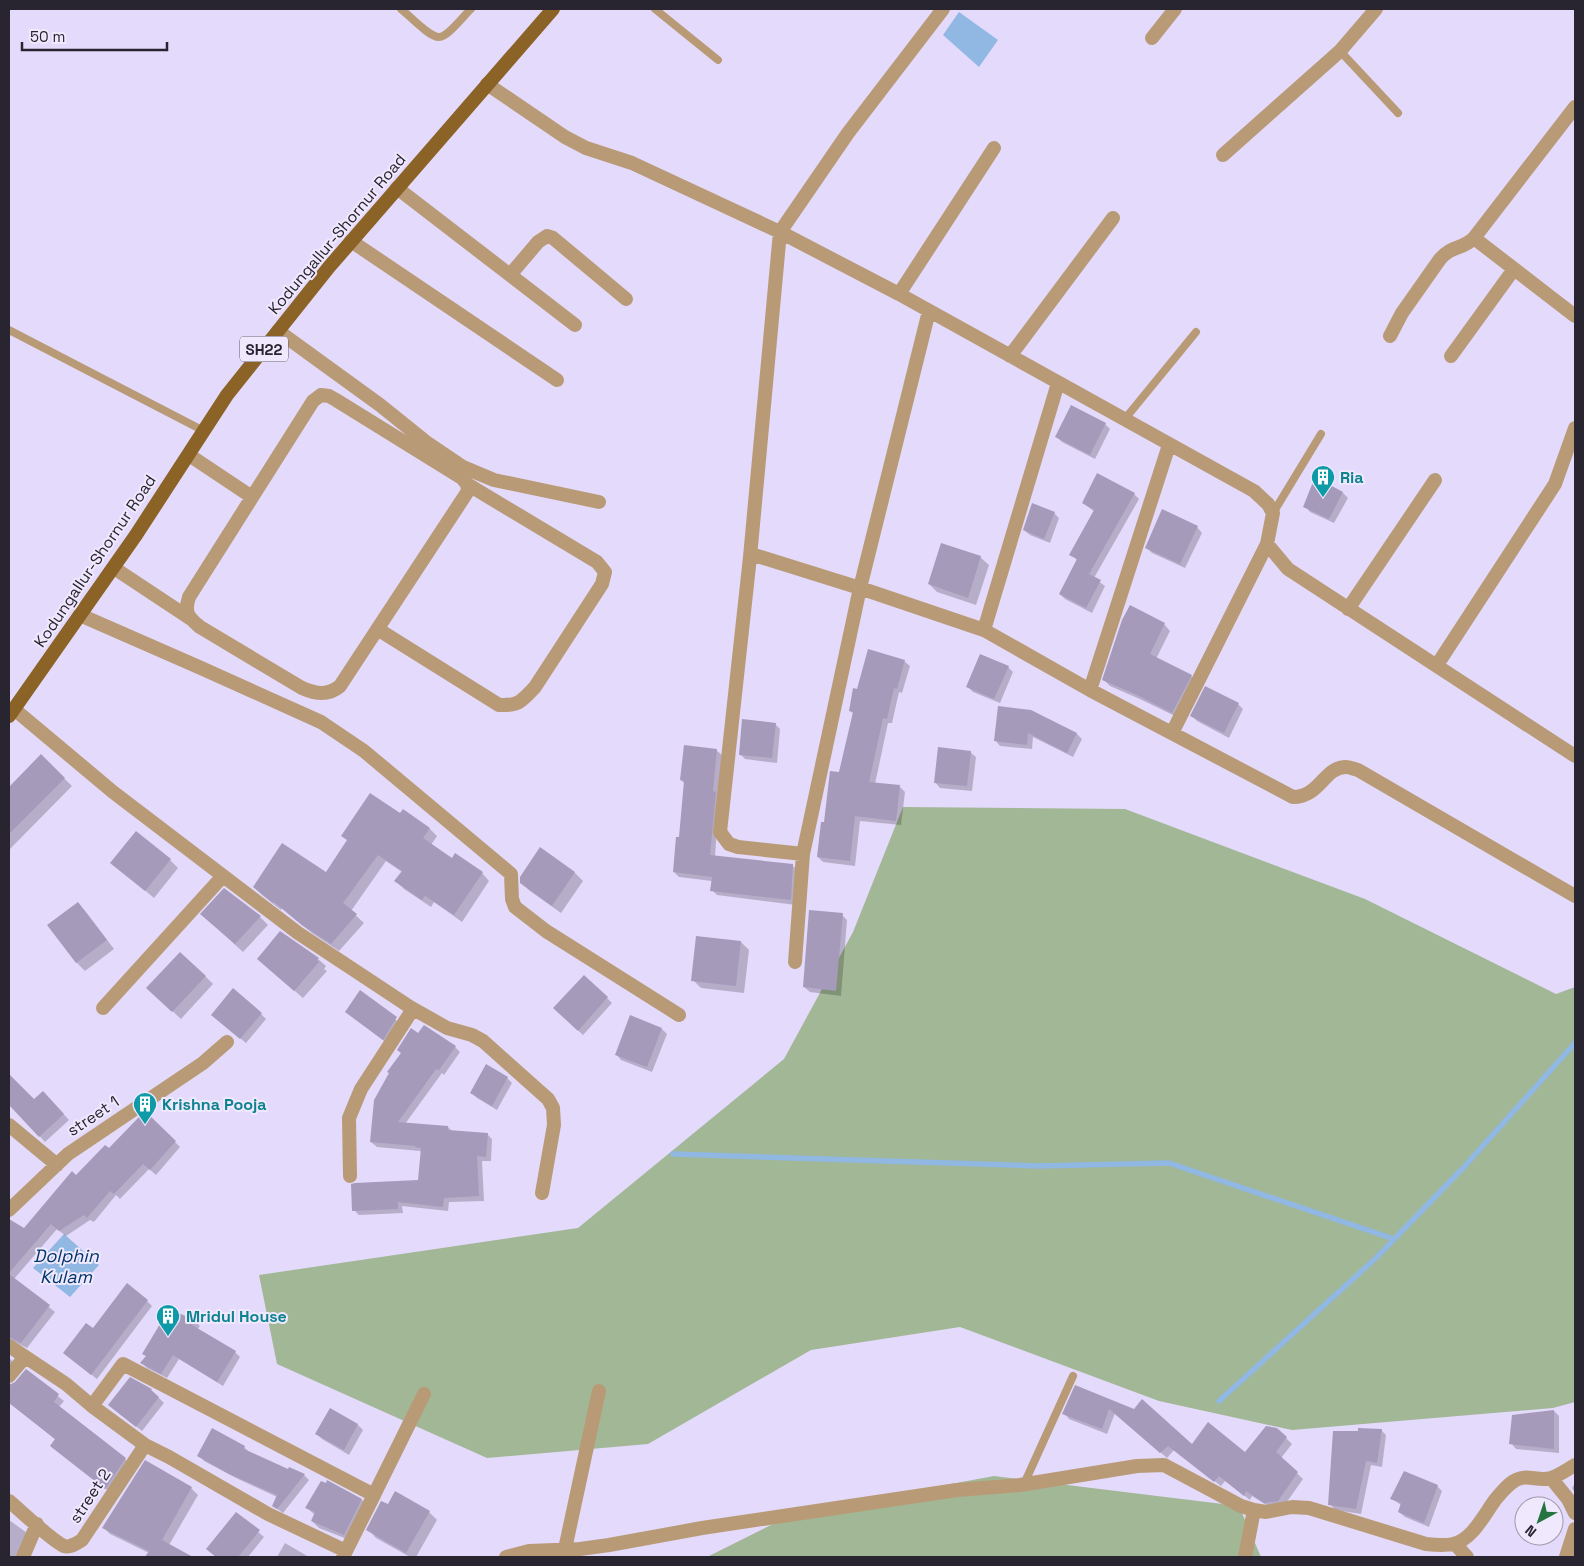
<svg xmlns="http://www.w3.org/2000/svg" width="1584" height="1566" font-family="'Space Grotesk',sans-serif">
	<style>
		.green { fill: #a2b795 }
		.water { fill: #91b7e3 }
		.shadow { fill: #0003 }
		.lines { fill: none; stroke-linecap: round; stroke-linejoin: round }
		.stream { stroke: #91b7e3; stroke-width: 5.5 }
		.building { fill: #a59aba }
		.service { stroke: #b89b76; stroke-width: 8 }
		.minor { stroke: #b89b76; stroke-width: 14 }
		.primary { stroke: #8b6326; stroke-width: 14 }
		.labels { text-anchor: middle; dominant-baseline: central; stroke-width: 4; stroke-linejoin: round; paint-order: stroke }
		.shield { fill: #f0e9fe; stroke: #645f6e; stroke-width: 1 }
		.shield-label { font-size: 15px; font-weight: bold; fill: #282430 }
		.street-label { font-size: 16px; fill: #282430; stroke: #f0e9fe }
		.culture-label { font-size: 16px; font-weight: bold; fill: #0d838f; stroke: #f0e9fe; text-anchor: start }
		.water-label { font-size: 18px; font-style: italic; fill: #00366b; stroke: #f0e9fe }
	</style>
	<rect width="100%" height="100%" fill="#e4dafc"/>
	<path class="green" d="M903 807 1125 809 1365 899 1556 994 1575 987V1402L1553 1408 1292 1430 1159 1401 960 1327 811 1350 648 1444 487 1458 277 1364 259 1275 578 1228 784 1059 853 932Z
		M994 1476 1239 1506 1261 1557H707L795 1513Z"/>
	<path class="water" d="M959 12 998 40 979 67 943 35Z
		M64 1234 99 1265 70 1297 33 1268Z"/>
	<path class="shadow" d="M1105 424 1110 429 1095 459 1062 442 1057 437Z
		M1315 479 1343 493 1348 498 1334 523 1310 512 1305 506Z
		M1134 494 1139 499 1094 578 1105 586 1092 613 1065 599 1060 594 1077 560 1071 554 1095 512 1083 503Z
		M1054 513 1059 518 1050 543 1030 535 1024 530Z
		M1197 527 1202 533 1185 568 1152 553 1147 548Z
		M980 557 989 565 976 605 937 592 929 584Z
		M1164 624 1170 631 1156 659 1191 676 1197 682 1179 718 1142 700 1110 686 1104 680Z
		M904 661 910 666 902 693 899 692 892 723H888L875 784 899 786 905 792 901 825 860 821 855 866 823 862 818 857 854 714 850 711 857 690Z
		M1008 667 1013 672 1000 703 973 692 968 687Z
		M1238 704 1243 709 1229 738 1197 721 1192 716Z
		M1031 711 1077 734 1082 739 1073 757 1033 737 1032 749 1000 746 995 740Z
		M775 724 780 729 777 763 745 759 740 754Z
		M716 750 722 755 715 857 793 866 798 871 796 905 717 895 712 890V881L679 877 674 872 680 839 685 784 681 780Z
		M970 752 976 757 972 791 940 788 935 782Z
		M41 756 72 786 9 850V789Z
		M400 815 430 829 437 836 431 845 452 859 482 873 489 881 462 922 434 902 431 907 404 889 396 881 402 872 386 861 351 911 364 923 339 951 312 933 282 908 281 910 262 895 254 887 326 874Z
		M540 849 575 873 583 881 561 913 530 891 521 883Z
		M170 860 178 868 154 898 112 863Z
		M78 903 86 912 114 949 85 971 77 963 49 925Z
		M842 915 847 920 841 996 810 992 804 987Z
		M260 917 268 925 243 952 210 922Z
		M741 942 749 950 744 993 701 988 693 980Z
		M318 959 326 966 324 969 327 971 303 998 267 967Z
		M205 976 213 984 181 1019 156 996Z
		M361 992 401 1024 388 1044 346 1012Z
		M607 998 612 1003 583 1035 560 1013Z
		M261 1014 266 1019 246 1043 218 1020Z
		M662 1029 667 1034 652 1072 621 1060 616 1054Z
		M419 1035 455 1047 460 1052 444 1075 442 1073 405 1124 448 1127 452 1131 487 1134 492 1139 491 1161H482L484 1201 449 1202 448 1211 402 1206 403 1213 359 1215 354 1210 419 1181 422 1153 420 1151 377 1147 371 1142Z
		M9 1076 34 1101 49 1098 69 1120 45 1142 9 1103Z
		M507 1078 512 1083 497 1110 477 1098 472 1093Z
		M146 1113 180 1147 156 1175 149 1169 120 1199 116 1195 94 1222 90 1220 66 1236 57 1229 14 1279 55 1312 27 1348 15 1342 9 1346V1219L24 1230 76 1176 109 1150Z
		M147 1301 152 1306 97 1379 70 1358 93 1330Z
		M170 1310 194 1321 200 1326 197 1330 235 1352 240 1357 223 1386 179 1359 167 1378 147 1368 142 1363 147 1357 144 1354Z
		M9 1358 17 1365 9 1376Z
		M26 1371 64 1401 59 1407 131 1464 111 1493 57 1451 56 1440 10 1403 11 1401 9 1399V1386L13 1385Z
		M1076 1386 1192 1446 1245 1454 1286 1438 1292 1444 1281 1458 1303 1479 1284 1506 1271 1508 1252 1496 1250 1500 1225 1481 1221 1486 1174 1450 1167 1458 1115 1413 1107 1434 1069 1419 1064 1413Z
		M151 1390 164 1403 142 1431 115 1410Z
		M330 1410 358 1425 363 1430 349 1455 322 1439 317 1434Z
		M1554 1411 1559 1416V1453L1516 1449 1511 1443Z
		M1381 1430 1386 1435 1382 1467 1371 1465 1361 1514 1335 1510 1330 1504 1359 1432Z
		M244 1447 249 1452 288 1471 304 1475 309 1480 283 1513 273 1506 277 1497 236 1478 204 1461 199 1455Z
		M1575 1483V1493L1572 1488Z
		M1437 1486 1442 1491 1429 1527 1405 1517 1399 1512 1401 1505 1391 1498Z
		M191 1488 198 1495 169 1545 188 1557H147L149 1553 110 1534 104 1528Z
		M362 1500 369 1507 352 1541 319 1528 312 1521 315 1515 307 1508Z
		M388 1506 429 1512 437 1520 416 1557H410L376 1538 368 1529Z
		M236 1513 264 1537 248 1557H216L208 1549Z
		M9 1520 30 1535 21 1557H9Z
		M285 1543 309 1557H277Z"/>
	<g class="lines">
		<path class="stream" d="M673 1154 1038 1166 1169 1163 1394 1239
			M1219 1401 1376 1258 1463 1168 1575 1043"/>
	</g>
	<path class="building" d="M1071 405 1106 423 1090 455 1055 437Z
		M1097 473 1135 493 1089 574 1101 580 1086 608 1059 594 1077 559 1069 555 1094 510 1082 503Z
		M1315 477 1343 492 1329 519 1303 507Z
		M1032 503 1055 512 1044 539 1023 530Z
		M1162 509 1198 526 1180 564 1145 548Z
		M941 543 981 556 968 598 928 584Z
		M1130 605 1165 623 1150 654 1192 675 1172 713 1135 694 1102 680 1122 620Z
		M868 649 905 660 897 689 894 688 887 719 883 718 869 782 900 785 896 821 855 816 850 861 817 857 821 822H824L830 771 839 772 853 712 849 711 853 688 857 689Z
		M980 654 1009 666 994 699 966 687Z
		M1205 686 1239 703 1224 733 1190 716Z
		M998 706 1031 710 1077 733 1067 753 1028 733 1027 745 994 741Z
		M742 719 776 723 772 758 739 755Z
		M684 745 717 749 713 791 716 792 710 855 793 864 791 900 710 891 712 877 673 872 676 837H679L684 781 680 780Z
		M938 747 971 751 967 786 934 783Z
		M41 754 65 778 9 834V787Z
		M370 793 400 813 403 809 430 828 423 838 452 858 455 853 483 872 454 915 425 896 422 900 394 881 402 871 378 855 343 903 357 914 331 944 303 926 274 902 273 903 253 887 282 843 326 872 347 840 341 836Z
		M136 831 171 859 145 891 110 863Z
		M540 847 575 872 552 906 520 883V877Z
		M224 888 261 916 235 944 200 914Z
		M78 902 107 940 76 963 47 925Z
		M809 910 843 913 836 991 803 987Z
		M280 931 319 958 317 960 319 962 294 991 257 959Z
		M696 936 741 941 736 986 691 981Z
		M180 952 206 976 172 1012 146 988Z
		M584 975 608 997 578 1031 553 1008Z
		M233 988 262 1013 240 1039 211 1015Z
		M360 990 397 1017 383 1040 345 1012Z
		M630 1015 662 1028 647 1067 615 1055Z
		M424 1025 456 1046 439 1070 436 1069 398 1122 448 1126V1130L488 1133 486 1157 477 1156 479 1196 444 1198 443 1207 398 1202V1209L352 1211 351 1184 355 1183 418 1180 421 1148 415 1147V1146L370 1142 374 1100 389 1073 387 1072 401 1053 397 1050 411 1028 418 1033Z
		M486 1064 508 1077 492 1106 470 1093Z
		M9 1074 34 1099 43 1091 64 1114 39 1137 9 1105Z
		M146 1112 176 1141 150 1170 143 1164 114 1194 110 1191 87 1218 84 1215 59 1231 51 1224 9 1273V1219L24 1228 72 1171 76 1175 105 1145 109 1148 139 1117Z
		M9 1274 50 1305 21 1343 9 1337Z
		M127 1283 148 1300 91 1375 63 1353 86 1323 93 1328Z
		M169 1309 195 1320 192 1325 236 1351 217 1382 173 1355 161 1374 140 1363 146 1356 142 1354Z
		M26 1369 59 1394 54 1402 126 1458 105 1489 50 1446 55 1439 9 1403V1385L15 1382Z
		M130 1377 152 1389 151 1390 159 1397 136 1427 108 1405Z
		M1075 1385 1134 1409 1142 1399 1192 1444 1208 1422 1245 1452 1266 1426 1277 1428 1287 1437 1276 1452 1298 1472 1278 1501 1264 1503 1246 1491 1244 1496 1219 1476 1214 1482 1168 1446 1160 1453 1109 1409 1102 1429 1062 1414Z
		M330 1408 358 1424 344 1450 315 1434Z
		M1554 1410V1449L1509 1444 1512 1415Z
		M212 1428 245 1446 244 1449 288 1469 289 1467 305 1474 277 1509 272 1506 277 1495 229 1474 197 1456Z
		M1358 1428 1382 1429 1377 1463 1366 1461 1356 1509 1328 1505 1333 1431H1358Z
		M145 1460 192 1487 162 1540 193 1557H145L149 1551 102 1528Z
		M1404 1471 1438 1485 1424 1523 1398 1512 1401 1503 1390 1499Z
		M327 1480 362 1499 344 1535 311 1521 315 1512 305 1508 321 1481 326 1483Z
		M395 1491 430 1511 406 1553 366 1530 381 1501 388 1504Z
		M236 1512 260 1530 238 1557H216L206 1549Z"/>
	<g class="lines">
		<path class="service" d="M401 9C409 15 429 37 439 37 448 37 464 15 471 9
			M655 9 718 60
			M1340 51 1398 113
			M9 330 204 431
			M1124 420 1196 332
			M1273 513 1321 434
			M1024 1484 1073 1376"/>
		<path class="minor" d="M1152 38 1175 9
			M487 84 565 137 586 148 632 163 780 232 899 294 1254 491 1268 504 1273 513 1267 544 1288 569 1575 756
			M1223 155 1340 51 1376 9
			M397 188 575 325
			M1474 238 1575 316
			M351 241 557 380
			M510 275 538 242 547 236 553 238 626 299
			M899 294 994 148
			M278 331 380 405 426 442 463 467 494 480 599 502
			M1390 336 1402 313 1440 259C1452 245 1462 250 1474 238L1575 107
			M1010 356 1113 218
			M1451 356 1514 269
			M321 395 329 396 336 400 462 478 467 484 468 491 340 686C328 696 316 694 302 688L200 627C188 617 184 613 189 597L313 401Z
			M189 455 252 497
			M751 554 860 588 984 630 1090 690 1293 797C1320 797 1324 767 1346 767 1349 767 1354 769 1358 770L1575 896
			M114 568 191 619
			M1348 609 1435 480
			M80 615 201 668 321 722 364 751 511 874 512 899 515 907 546 931 679 1015
			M379 630 499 705C519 706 522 701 535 687L602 584 605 572 597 562 467 484
			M984 630 1058 383
			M1437 665 1555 484 1575 428
			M1090 690 1169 445
			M14 709 113 792 298 933 410 1007 447 1028 472 1035 483 1041 548 1099 553 1108 554 1125 542 1193
			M1172 733 1267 544
			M803 854 738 847 729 844 720 832 750 557 780 232 848 133 943 9
			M795 962 803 854 860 588 929 311
			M103 1008 223 876
			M9 1125 57 1165
			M350 1176 349 1118 361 1089 413 1009
			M9 1210 68 1154 203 1063 227 1042
			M9 1346 66 1384 92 1406 145 1445 169 1457 268 1514 346 1551
			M9 1376 25 1357
			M92 1406 123 1364 374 1495 343 1557
			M1551 1478 1568 1499 1575 1513
			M374 1495 424 1394
			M9 1501C20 1510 52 1541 64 1546 71 1548 77 1543 82 1540L145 1445
			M1455 1544 1467 1557
			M565 1549 599 1391
			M23 1557 37 1524
			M506 1557 529 1551 580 1549 609 1545 702 1528 957 1490 1020 1485 1137 1466 1164 1465 1241 1506 1254 1510 1266 1512 1292 1507 1309 1508 1426 1544C1435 1545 1444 1546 1453 1544 1472 1540 1484 1515 1495 1500 1501 1493 1506 1486 1514 1481 1526 1473 1538 1482 1551 1478 1560 1475 1568 1469 1575 1465
			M1245 1557 1254 1510
			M1566 1557 1575 1529"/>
		<path class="primary" d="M9 716 136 535 227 395 329 267 553 9"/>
	</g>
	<defs>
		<g id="building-pin" transform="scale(1.25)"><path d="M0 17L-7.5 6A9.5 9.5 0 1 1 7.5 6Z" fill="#0f9aa8" stroke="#f0e9fe"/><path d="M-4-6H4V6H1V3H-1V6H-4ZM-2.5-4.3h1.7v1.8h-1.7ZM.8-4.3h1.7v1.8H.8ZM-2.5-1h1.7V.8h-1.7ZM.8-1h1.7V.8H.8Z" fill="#fff"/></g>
	</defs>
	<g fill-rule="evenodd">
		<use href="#building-pin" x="1323" y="477"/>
		<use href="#building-pin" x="145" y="1104"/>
		<use href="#building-pin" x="168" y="1316"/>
	</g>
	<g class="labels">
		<rect class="shield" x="240" y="336.5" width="48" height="25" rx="4"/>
		<g class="shield-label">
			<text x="264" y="349">SH22</text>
		</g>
		<g class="street-label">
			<text transform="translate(337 234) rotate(-50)">Kodungallur-Shornur Road</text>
			<text transform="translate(95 561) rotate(-56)">Kodungallur-Shornur Road</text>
			<text transform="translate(93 1116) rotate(-34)">street 1</text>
			<text transform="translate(90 1496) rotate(-57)">street 2</text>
		</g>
		<g class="culture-label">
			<text x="1340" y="477">Ria</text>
			<text x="162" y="1104">Krishna Pooja</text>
			<text x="186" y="1316">Mridul House</text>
		</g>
		<g class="water-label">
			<text x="66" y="1255">Dolphin<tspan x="66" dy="21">Kulam</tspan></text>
		</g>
	</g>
	<rect width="1584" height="1566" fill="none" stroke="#282430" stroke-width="20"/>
	<g transform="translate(1539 1521) rotate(220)"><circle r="24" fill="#f0e9fe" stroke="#a09aac"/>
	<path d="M0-4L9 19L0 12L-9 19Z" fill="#267342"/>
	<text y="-8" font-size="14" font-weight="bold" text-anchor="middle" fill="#282430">N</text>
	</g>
	<path d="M22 42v8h145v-8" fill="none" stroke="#282430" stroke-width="2.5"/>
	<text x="30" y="42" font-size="15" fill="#282430" stroke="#f0e9fe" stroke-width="4" paint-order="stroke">50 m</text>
</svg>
